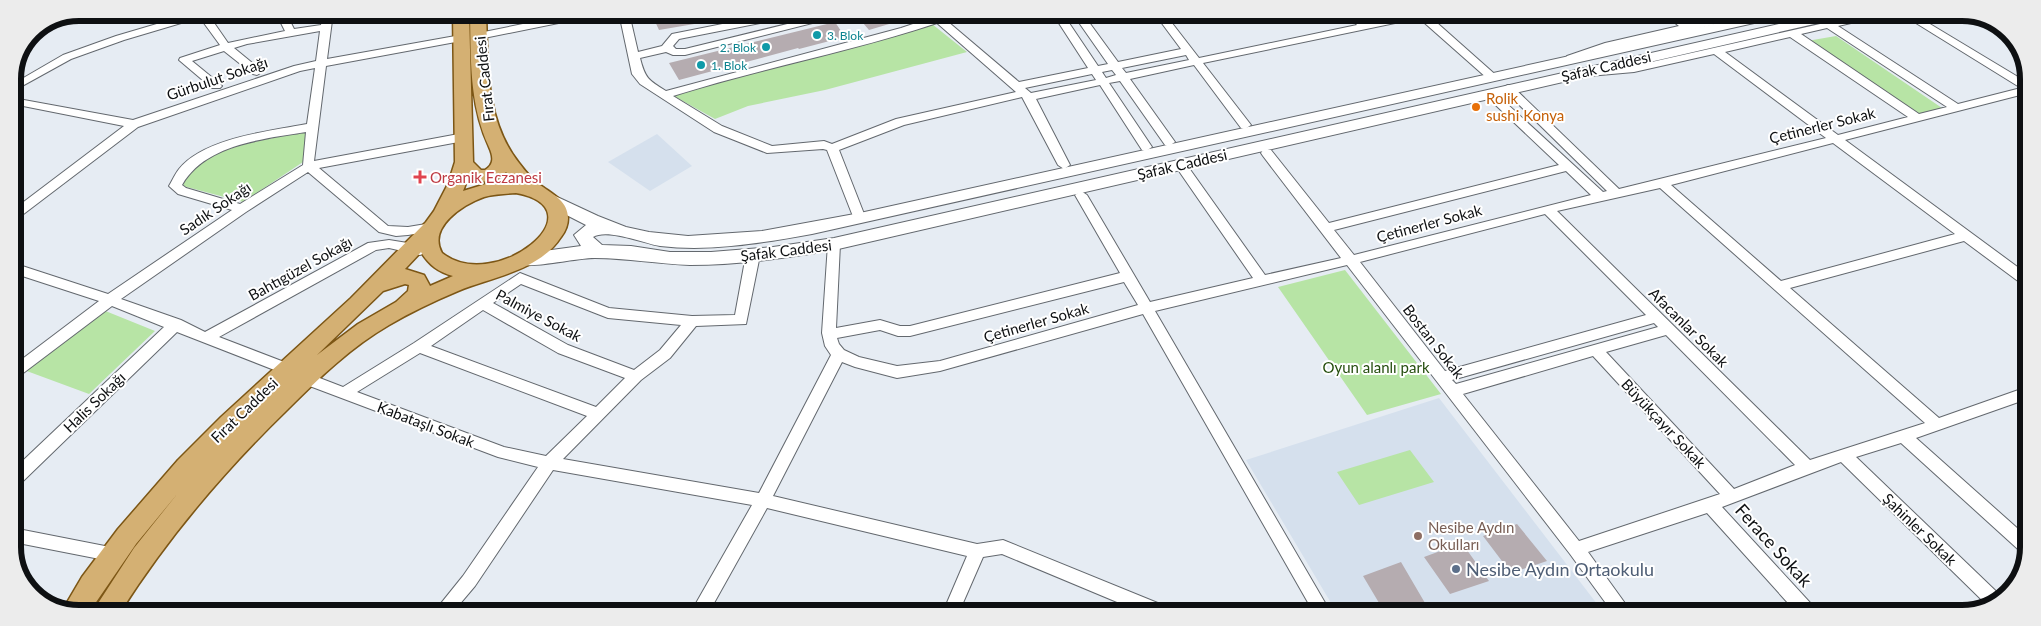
<svg xmlns="http://www.w3.org/2000/svg" width="2041" height="626" font-family="Lato,sans-serif">
	<style>
		.built { fill: #d5e0ed }
		.green { fill: #b7e4a5 }
		.building { fill: #b5acb0 }
		.lines { fill: none; stroke-linecap: round; stroke-linejoin: round }
		.street-casing { stroke: #63686e; stroke-width: 2 }
		.secondary-casing { stroke: #63686e; stroke-width: 2 }
		.primary-casing { stroke: #7c5615; stroke-width: 3 }
		.street { fill: #fff; fill-rule: evenodd }
		.secondary { fill: #fff; fill-rule: evenodd }
		.primary { fill: #d4b073; fill-rule: evenodd }
		.culture-dot { fill: #0f9aa8; stroke: #fff; stroke-width: 2 }
		.food-dot { fill: #e8710a; stroke: #fff; stroke-width: 2 }
		.health-dot { fill: #e0444e; stroke: #fff; stroke-width: 2 }
		.education-dot { fill: #8d6e63; stroke: #fff; stroke-width: 2 }
		.service-dot { fill: #5c6f8a; stroke: #fff; stroke-width: 2 }
		.labels { text-anchor: middle; dominant-baseline: central; stroke-width: 4; stroke-linejoin: round; paint-order: stroke }
		.far-culture-label { font-size: 12px; fill: #0d838f; stroke: #fff; text-anchor: start }
		.street-label { font-size: 15px; fill: #0e1012; stroke: #fff }
		.food-label { font-size: 15px; fill: #c56008; stroke: #fff; text-anchor: start }
		.health-label { font-size: 15px; fill: #be3a42; stroke: #fff; text-anchor: start }
		.park-label { font-size: 15px; fill: #254e0e; stroke: #fff }
		.education-label { font-size: 15px; fill: #785e54; stroke: #fff; text-anchor: start }
		.near-street-label { font-size: 18px; fill: #0e1012; stroke: #fff }
		.near-service-label { font-size: 18px; fill: #4e5e75; stroke: #fff; text-anchor: start }
		.rim { fill: none; stroke: #0e1012; stroke-width: 6 }
	</style>
	<rect width="100%" height="100%" fill="#e6ecf3"/>
	<path class="built" d="M657 134 692 166 650 191 608 162Z
		M1439 398 1604 613H1337L1246 460Z"/>
	<path class="green" d="M932 24 967 52 825 90 748 106 715 119 672 95Z
		M1836 36 1942 108 1917 114 1807 41Z
		M308 132 303 162 243 202 183 186C192 147 275 138 308 132Z
		M1345 270 1441 394 1367 415 1278 287Z
		M103 310 155 331 89 394 24 370Z
		M1410 450 1434 482 1359 505 1337 472Z"/>
	<path class="building" d="M664 13H703L706 22 659 30 652 15Z
		M865 13 916 14V16L869 30 857 16Z
		M835 22 845 37 799 49 798 48 679 80 669 63Z
		M1517 524 1547 561 1511 573 1483 536Z
		M1462 543 1489 581 1450 594 1424 557Z
		M1401 562 1425 603 1396 613H1385L1363 576Z"/>
	<g class="lines">
		<g class="street-casing">
			<path id="street" d="M194 13H209L208 15 124 40 71 59 13 91V84L63 55 116 36Z
				M276 13H286L294 29 321 25 323 13H333L327 59 461 35 465 36 466 38 461 41 326 66 314 161 464 133 468 134 470 137 468 140 464 141 319 168 388 226 408 227 432 223 438 227 432 231 408 235 396 236 379 232 308 172 246 212 121 299 181 320 205 332 368 243 389 240 420 245 425 247 427 250 425 253 420 255 389 248 376 250 219 337 292 365 294 369 292 373 287 375 282 373 177 332 19 485 13 486V470L164 327 112 306 18 377 13 378V366L99 301 13 273V263L108 294 232 210 178 194 169 186C172 181 175 174 179 169 204 138 270 131 307 124L315 68 300 71 138 127 17 219 13 220V210L124 126 13 104V98L133 120 294 66 316 61 320 31 247 44 234 48 261 70 262 72 257 75 253 74 224 51 192 61 220 84 222 86 220 88H212L179 60 180 58 220 45 201 19 202 17H210L228 43 285 31ZM306 132 303 165 240 204 186 188 182 185C205 144 264 139 306 132Z
				M577 13H598L593 16 479 39 474 36 479 33Z
				M619 13H629L638 52 662 46 672 34 778 13H801L796 16 679 39 673 46 676 49H685L832 13H852L685 55H673L666 52 640 58C645 78 648 80 666 91L901 28 931 18 930 14 941 15 969 14 968 16 947 21 1019 82 1088 68 1053 14H1063L1098 66 1108 64 1073 14H1083L1118 62 1181 49 1155 14H1165L1199 58 1357 25 1348 14H1359L1367 23 1407 14H1427L1498 77 1496 79H1488L1419 18 1203 63 1251 125 1245 129 1241 128 1194 65 1130 79 1175 142 1169 146 1165 145 1120 81 1109 83 1152 147 1146 151 1142 150 1100 85 1036 99 1070 165 1064 169 1058 165 1022 97 904 125 839 150 866 219 860 223 854 219 827 150 823 149 767 153 714 132 640 84 632 74ZM937 23 1016 92 896 119 832 144 824 141 772 146 722 126 673 96C761 68 851 52 937 23ZM1186 55 1189 60 1126 73 1122 68ZM1112 70 1116 75 1106 78 1102 72ZM1092 74 1096 80 1031 93 1025 88Z
				M1664 14H1676L1689 24 1731 15H1748L1743 18 1612 48 1571 61 1566 58 1567 56 1605 43 1679 26Z
				M1860 15H1878L1877 17 1838 26 1958 104 2021 88 1903 15H1915L2028 83V93L1845 140 2027 274V286L2022 284 1964 241 1790 288 1939 418 2027 387V399L1916 438 2026 536V553L2020 551 1901 443 1856 457 2002 597V599L1987 605 1841 462 1722 507 1814 607 1816 613H1797L1707 513 1588 552 1632 613H1613L1570 554 1347 265 1155 311 1331 613H1314L1143 314 940 371 897 378 855 367 842 362 773 496 977 544 1003 540 1165 606 1167 613 1141 612 1002 554 983 557 959 612H943L967 556 767 508 709 612H691L752 505 553 470 475 586 453 612H434L463 576 538 467 498 457 299 382 297 378 299 374 304 372 343 387 414 343 520 273 609 308 692 316 735 315 746 255 748 252H758L760 255 746 324 696 326 670 358 641 380 563 459 759 493 831 355 825 346 822 333 828 244 829 241H839L840 244 836 328 880 320 900 326H910L1120 273 1075 195 1081 191 1087 195 1150 302 1253 278 1181 174 1179 171 1181 168H1189L1265 275 1341 258 1263 156 1261 153 1263 150H1271L1329 223 1559 165 1485 95 1483 93 1485 91H1493L1603 192 1607 191 1504 90 1502 88 1508 85 1512 86 1619 189 1826 138 1714 54 1634 72 1589 76 1584 73 1585 71 1634 66ZM1827 28 1947 107 1919 114 1801 34ZM1790 37 1908 117 1838 135 1725 52ZM1833 143 1955 234 1781 281 1671 185ZM1566 171 1591 195 1354 255 1334 230ZM1660 188 1925 423 1810 460 1557 211ZM1545 214 1646 315 1445 371 1360 262ZM1124 282 1138 305 940 361 897 366 859 357 844 350 839 344 837 338 880 330 898 336H910ZM521 284 608 318 681 325 660 350 634 370 568 345 493 303ZM483 310 558 353 625 378 596 407 431 346ZM1654 323 1658 327 1456 384 1452 380ZM1666 335 1795 465 1734 489 1606 352ZM420 353 587 416 546 456 504 447 357 392ZM1593 356 1720 494 1579 541 1463 394Z
				M13 528 115 548 121 550 123 555 121 560 115 562 13 542Z"/>
		</g>
		<g class="secondary-casing">
			<path id="secondary" d="M1755 15H1779L1777 18 1772 19 812 234C762 243 710 252 660 246 643 243 607 228 593 237L602 245 631 246 670 252H711L773 247 834 238 1819 15H1843L1841 18 1836 19 834 250C786 258 738 265 690 265 658 264 627 258 595 258 575 258 531 269 516 264L513 260 516 256 522 254 581 246 574 235 586 225 547 205 545 201 547 197 553 195 598 216 626 227 649 232 688 236 762 231 860 213Z"/>
		</g>
		<g class="primary-casing">
			<path id="primary" d="M453 13H469L473 162 481 170H485C495 164 493 156 489 147 469 104 471 59 470 13H486C488 65 485 120 519 163 525 171 534 182 543 187 554 195 568 202 568 218 568 225 565 232 561 237 539 271 492 277 458 291 434 301 411 312 389 325 351 347 319 378 288 409 225 470 168 537 121 611H93L134 548 178 493 136 544 90 611H62L82 577 118 529 178 460 221 417 351 298 426 222 434 211 448 184 455 162ZM506 172 514 181 489 183 463 191 468 178C482 183 495 184 506 172ZM516 193C602 209 495 295 442 253 427 227 464 204 484 197 495 194 505 194 516 193ZM421 252C429 265 438 272 453 276L430 286 424 275 405 269ZM405 284 409 285 408 291 396 302 358 324 317 355 383 291Z"/>
		</g>
		<use href="#street" class="street"/>
		<use href="#secondary" class="secondary"/>
		<use href="#primary" class="primary"/>
	</g>
	<g class="culture-dot">
		<circle cx="817" cy="35" r="5"/>
		<circle cx="766" cy="47" r="5"/>
		<circle cx="701" cy="65" r="5"/>
	</g>
	<circle class="food-dot" cx="1476" cy="107" r="5"/>
	<path class="health-dot" d="M417.5 169.5h5v5h5v5h-5v5h-5v-5h-5v-5h5z"/>
	<circle class="education-dot" cx="1418" cy="536" r="5"/>
	<circle class="service-dot" cx="1456" cy="569" r="5"/>
	<g class="labels">
		<g class="far-culture-label">
			<text x="827" y="35">3. Blok</text>
			<text x="756" y="47" text-anchor="end">2. Blok</text>
			<text x="711" y="65">1. Blok</text>
		</g>
		<g class="street-label">
			<text transform="translate(1606 66) rotate(-13)">Şafak Caddesi</text>
			<text transform="translate(217 78) rotate(-19)">Gürbulut Sokağı</text>
			<text transform="translate(484 79) rotate(-96)">Fırat Caddesi</text>
			<text transform="translate(1822 125) rotate(-14)">Çetinerler Sokak</text>
			<text transform="translate(1182 164) rotate(-13)">Şafak Caddesi</text>
			<text transform="translate(215 208) rotate(-34)">Sadık Sokağı</text>
			<text transform="translate(1429 223) rotate(-15)">Çetinerler Sokak</text>
			<text transform="translate(786 250) rotate(-7)">Şafak Caddesi</text>
			<text transform="translate(300 268) rotate(-29)">Bahtıgüzel Sokağı</text>
			<text transform="translate(539 315) rotate(28)">Palmiye Sokak</text>
			<text transform="translate(1036 322) rotate(-16)">Çetinerler Sokak</text>
			<text transform="translate(1689 327) rotate(45)">Afacanlar Sokak</text>
			<text transform="translate(1434 341) rotate(52)">Bostan Sokak</text>
			<text transform="translate(94 402) rotate(-44)">Halis Sokağı</text>
			<text transform="translate(244 410) rotate(-44)">Fırat Caddesi</text>
			<text transform="translate(1664 423) rotate(47)">Büyükçayır Sokak</text>
			<text transform="translate(426 424) rotate(21)">Kabataşlı Sokak</text>
			<text transform="translate(1920 529) rotate(44)">Şahinler Sokak</text>
		</g>
		<g class="food-label">
			<text x="1486" y="98">Rolik<tspan x="1486" dy="17">sushi Konya</tspan></text>
		</g>
		<g class="health-label">
			<text x="430" y="177">Organik Eczanesi</text>
		</g>
		<g class="park-label">
			<text x="1376" y="367">Oyun alanlı park</text>
		</g>
		<g class="education-label">
			<text x="1428" y="527">Nesibe Aydın<tspan x="1428" dy="17">Okulları</tspan></text>
		</g>
		<g class="near-street-label">
			<text transform="translate(1774 545) rotate(48)">Ferace Sokak</text>
		</g>
		<g class="near-service-label">
			<text x="1466" y="569">Nesibe Aydın Ortaokulu</text>
		</g>
	</g>
	<path d="M0 0H2041V626H0ZM79 21H1962A58 58 0 0 1 2020 79V547A58 58 0 0 1 1962 605H79A58 58 0 0 1 21 547V79A58 58 0 0 1 79 21Z" fill="#ececec" fill-rule="evenodd"/>
	<path class="rim" d="M79 21H1962A58 58 0 0 1 2020 79V547A58 58 0 0 1 1962 605H79A58 58 0 0 1 21 547V79A58 58 0 0 1 79 21Z"/>
</svg>
